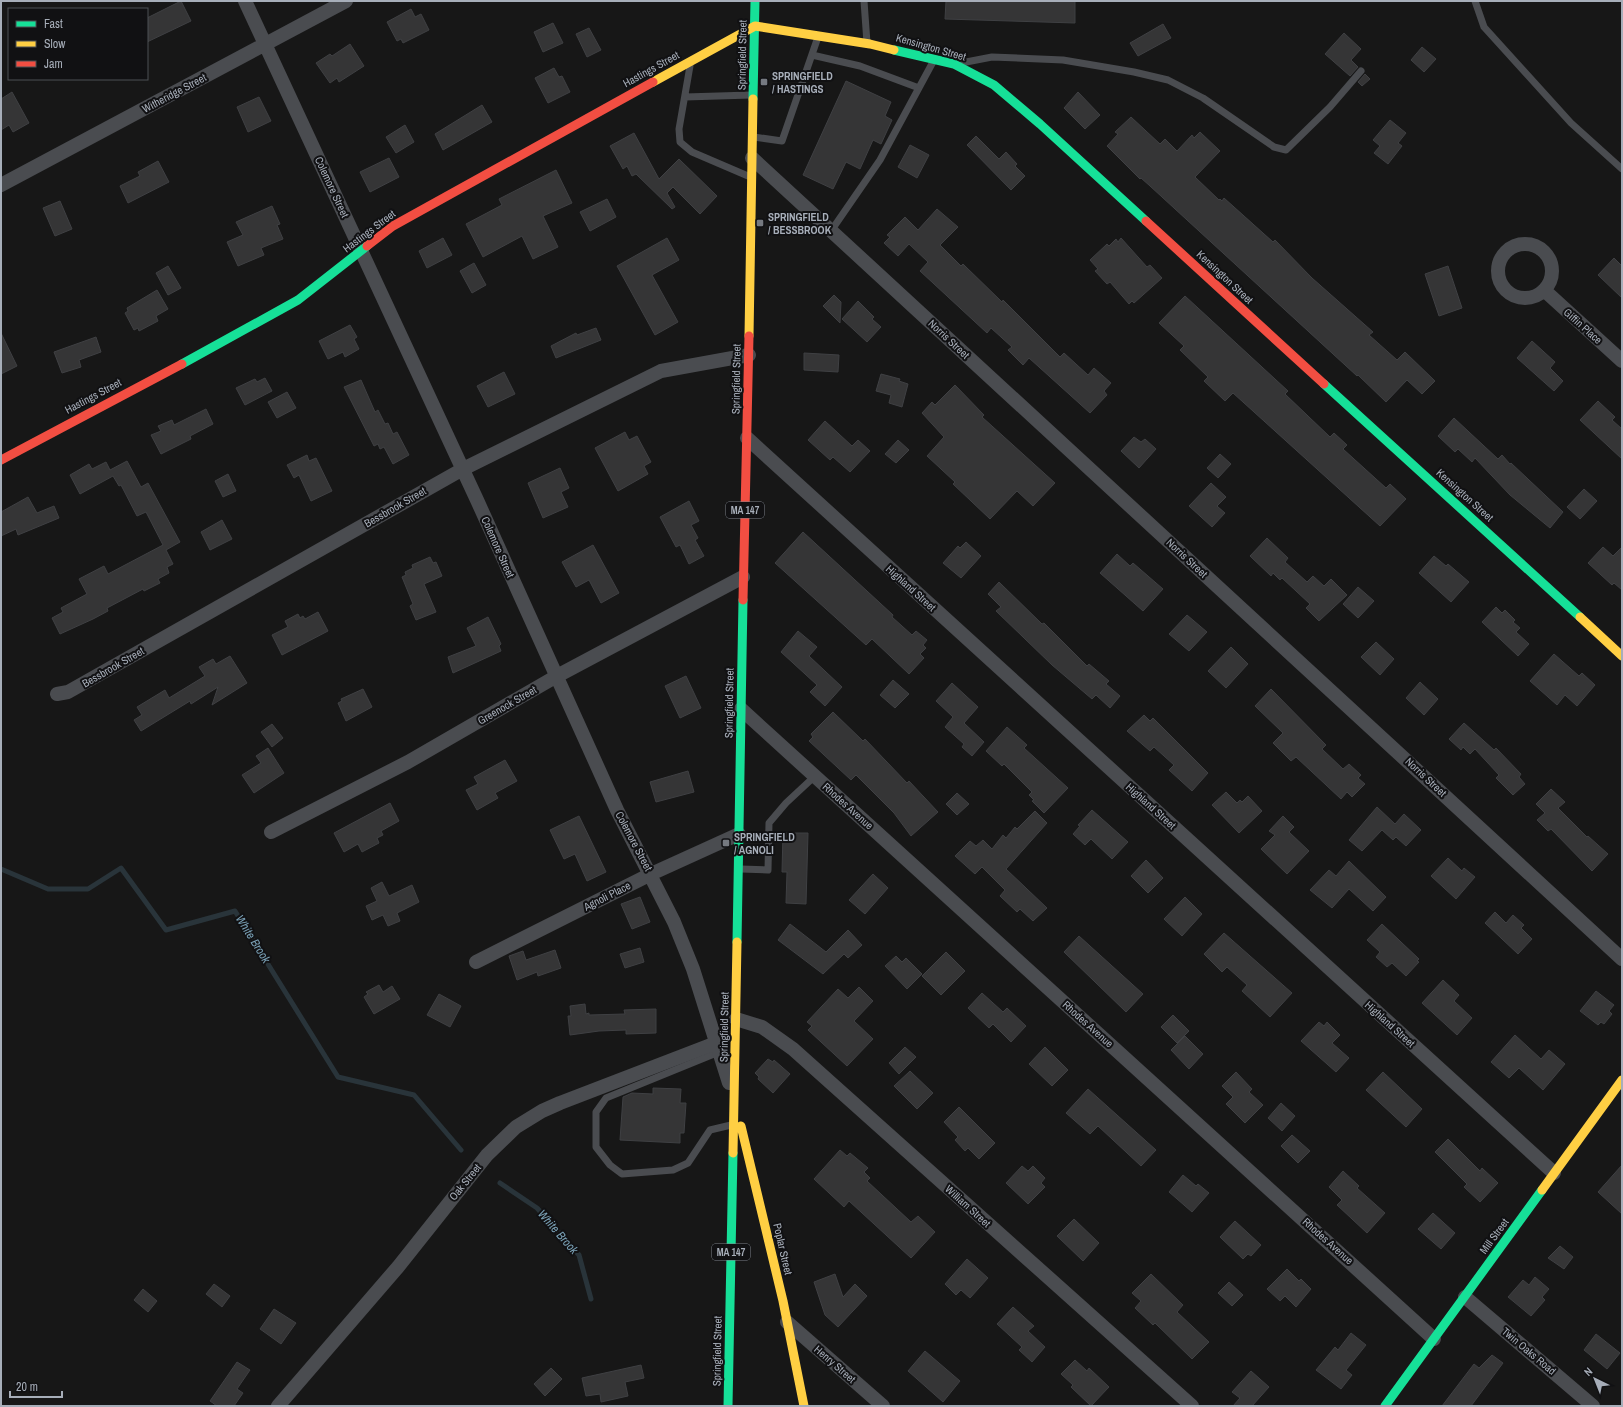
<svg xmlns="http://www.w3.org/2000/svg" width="1623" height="1407" font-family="'Archivo Narrow',sans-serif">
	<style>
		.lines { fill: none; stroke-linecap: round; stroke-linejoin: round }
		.stream { stroke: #29343a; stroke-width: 5 }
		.building { fill: #353536; stroke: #3f4043 }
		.lane { stroke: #4a4c50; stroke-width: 7 }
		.street { stroke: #4a4c50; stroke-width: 14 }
		.fast { stroke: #16e098; stroke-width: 9 }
		.slow { stroke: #ffcf43; stroke-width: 9 }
		.jam { stroke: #f24e42; stroke-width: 9 }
		.poi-dot { fill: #757980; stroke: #111113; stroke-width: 1.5 }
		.labels { text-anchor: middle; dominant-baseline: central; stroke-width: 4; stroke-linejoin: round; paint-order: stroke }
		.shield { fill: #111113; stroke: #7a7f87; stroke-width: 1 }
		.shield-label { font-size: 10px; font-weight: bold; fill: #a7aeb9 }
		.street-label { font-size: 11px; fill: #a7aeb9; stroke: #111113 }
		.poi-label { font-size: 11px; font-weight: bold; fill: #a7aeb9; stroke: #111113; text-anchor: start }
		.water-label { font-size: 12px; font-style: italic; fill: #7ba2b7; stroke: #111113 }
	</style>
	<rect width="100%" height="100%" fill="#171717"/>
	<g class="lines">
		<path class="stream" d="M1 869 48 889H88L121 868 166 930 235 911 338 1077 414 1095 461 1150
			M500 1183 537 1208 579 1255 591 1299"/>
	</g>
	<path class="building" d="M181 1 191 21 147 42V18Z
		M946 1H1075V23L945 19Z
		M411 9 415 17 421 14 429 30 403 43 401 39 397 41 387 22Z
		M553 23 563 43 543 52 534 32Z
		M1163 24 1171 38 1138 56 1130 43Z
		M589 28 601 50 587 57 576 34Z
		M1344 33 1361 49 1351 60 1358 67 1350 76 1325 54Z
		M350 44 364 66 339 82 337 78 330 83 316 63 330 54 332 56Z
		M1422 47 1436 59 1424 72 1411 60Z
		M554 68 559 77 562 76 570 92 548 103 535 78Z
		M1365 74 1370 79 1362 86 1358 82Z
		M846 81 891 102 885 116 892 120 881 144 873 140 860 169 846 162 833 189 803 175Z
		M12 92 29 123 13 132 9 125 1 130V99Z
		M1078 92 1100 115 1085 129 1064 108Z
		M259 97 271 121 248 132 237 107Z
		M482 105 492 122 443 150 435 134Z
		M1131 117 1160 144 1165 139 1177 151 1192 135 1194 138 1200 132 1220 151 1195 177 1219 200 1220 199 1222 201 1224 198 1273 242 1275 240 1312 278 1373 332 1369 335 1397 360 1405 352 1435 381 1422 394 1407 380 1386 402 1358 375 1357 376 1150 186 1141 178 1140 179 1107 146 1118 134 1115 132Z
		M1390 120 1406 133 1398 143 1402 146 1388 164 1374 153 1380 146 1373 140Z
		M405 125 414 142 396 153 386 137Z
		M634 133 659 179 679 159 717 196 700 214 673 187 667 193 675 207 672 209 636 174 632 176 627 166 623 169 610 146Z
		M976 136 999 159 1006 152 1017 164 1015 166 1025 176 1011 190 967 145Z
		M910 145 929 155 917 178 898 167Z
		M389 158 399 177 370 192 360 172Z
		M158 161 169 182 128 203 120 186 140 176 138 172Z
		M556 170 572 203 543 216 558 247 533 259 522 236 483 257 466 224 502 205 499 199Z
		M607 199 616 217 590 231 580 212Z
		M60 201 72 229 55 236 43 208Z
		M272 206 280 224 277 225 283 239 261 248 264 255 238 266 227 242 243 235 236 222Z
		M937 209 958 227 940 245 961 266 963 264 1002 302 1003 300 1060 357 1064 353 1088 375 1094 368 1111 383 1104 391 1107 395 1090 413 1029 358 1023 365 1008 350 1012 347 991 328 987 333 920 271 928 262 909 244 898 256 884 243 890 237 887 235 905 217 918 230Z
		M443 238 452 255 427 268 419 251Z
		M667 238 679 260 652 275 678 322 655 335 617 266Z
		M1121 238 1147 267 1150 265 1162 278 1134 303 1132 301 1129 304 1110 282 1107 284 1095 271 1098 269 1090 260 1107 244 1109 246 1116 239 1118 242Z
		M1614 258 1622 266V298L1598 275Z
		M474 263 486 285 472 293 460 271Z
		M168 266 181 288 168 295 156 273Z
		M1448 266 1462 308 1439 316 1425 274Z
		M157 290 168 309 156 316 158 321 139 331 138 328 134 330 125 313 128 311 127 308Z
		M834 295 841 302 840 323 823 306Z
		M1185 296 1288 391 1285 394 1330 437 1334 433 1347 445 1343 449 1386 488 1390 484 1406 499 1380 526 1233 393 1225 401 1204 381 1208 377 1180 350 1184 346 1159 323Z
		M858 301 874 317 872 319 881 327 867 342 842 319Z
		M350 325 357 337 354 339 359 349 345 357 343 352 328 359 319 341Z
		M596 328 601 340 556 358 551 346 576 333 577 335Z
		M1 333 17 366 1 374Z
		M96 337 101 352 79 360 81 367 62 373 54 352Z
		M1532 341 1555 362 1550 368 1563 381 1554 391 1517 358Z
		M804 353 839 355 838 372 804 370Z
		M504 372 515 394 488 407 477 386Z
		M881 374 900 379 899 381 908 384 902 407 889 403 891 395 876 391Z
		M265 378 272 391 245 405 236 388 255 379 257 382Z
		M361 380 375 412 378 410 385 424 388 423 393 434 397 432 409 455 393 464 384 447 380 449 378 444 374 446 344 387Z
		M955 385 984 415 982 417 1055 483 1033 506 1017 491 990 519 953 484 955 482 927 456 944 437 922 413 932 402 935 405Z
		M287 392 296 408 277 418 268 402Z
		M1598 401 1615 417 1612 420 1622 429V459L1580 420Z
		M206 409 213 424 190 436 191 439 161 454 151 435 161 431 158 426 172 420 174 425Z
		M1454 418 1498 459 1502 455 1510 464 1511 463 1563 512 1550 528 1510 495 1475 458 1472 462 1458 449 1455 452 1438 436Z
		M825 421 852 446 858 440 870 451 850 472 833 457 830 460 808 440Z
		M625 432 629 440 637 436 651 462 644 466 648 474 618 491 595 448Z
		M1134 437 1141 442 1145 439 1156 449 1139 468 1121 451Z
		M898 440 909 450 896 463 885 454Z
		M1220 454 1231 464 1218 478 1207 468Z
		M307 455 309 461 316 458 332 491 311 501 299 475 294 478 287 465Z
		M127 461 141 487 148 483 180 542 166 550 173 564 167 567 169 573 158 579 160 583 144 591 143 589 107 608 108 611 93 619 60 634 52 618 63 612 61 608 87 594 79 579 104 566 108 574 163 545 146 512 137 516 121 485 119 486 113 476 80 494 70 475 89 464 92 469 106 462 110 470Z
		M560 468 569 488 561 492 568 507 543 518 528 483Z
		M228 474 236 491 223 497 215 481Z
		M1211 483 1226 497 1217 506 1225 513 1212 527 1189 506Z
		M1584 489 1597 501 1580 519 1567 507Z
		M28 497 37 513 54 506 59 518 18 535 16 529 1 536V512Z
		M689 501 699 521 691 525 698 538 695 540 704 556 689 564 680 545 676 547 660 517Z
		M222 520 232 539 210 550 201 532Z
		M803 532 893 615 892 617 912 635 916 631 927 640 923 645 926 648 920 654 924 658 909 674 872 639 866 645 775 563Z
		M1267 538 1288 558 1285 562 1307 582 1313 576 1324 586 1331 579 1347 595 1319 621 1306 608 1310 604 1282 578 1280 580 1273 573 1271 576 1250 556Z
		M966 542 981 556 961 578 943 563 958 546 960 548Z
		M593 545 619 593 601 603 589 580 576 587 562 562Z
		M1603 547 1613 556 1622 547V590L1614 583 1612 585 1588 563Z
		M1117 554 1130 566 1133 563 1163 589 1143 611 1100 573Z
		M1434 556 1446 566 1448 564 1469 582 1451 602 1419 573Z
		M430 557 433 563 436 562 442 576 424 584 436 612 416 620 410 606 413 604 402 577 406 575 405 572 413 568 412 565Z
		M999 582 1042 624 1044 623 1087 666 1089 664 1109 681 1106 684 1120 696 1110 708 1096 695 1092 699 1052 665 996 611 1001 607 988 594Z
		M1358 587 1374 601 1358 618 1343 604Z
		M1496 607 1502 613 1505 610 1515 620 1513 622 1520 628 1516 632 1529 644 1518 656 1482 622Z
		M318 612 328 631 282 655 272 635 288 627 285 621 298 614 300 618 303 616 305 619Z
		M1187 615 1207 632 1189 651 1169 634Z
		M488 617 501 644 499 646 501 651 453 673 448 657 476 646 467 628Z
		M798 631 817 647 809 656 842 687 825 706 810 692 817 685 781 652Z
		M1376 642 1394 659 1380 675 1361 657Z
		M1231 647 1248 664 1226 688 1208 671Z
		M1554 654 1579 676 1582 673 1595 685 1577 706 1565 695 1557 705 1530 681Z
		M230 656 247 683 212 705 218 687 191 704 190 701 141 731 134 720 142 715 137 707 165 690 169 698 205 676 199 667 213 659 216 664Z
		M686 676 701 708 680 718 665 686Z
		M893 680 909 694 895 708 880 695Z
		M1420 682 1438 699 1424 715 1406 698Z
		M952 683 978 707 964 723 984 742 972 756 962 747 964 744 945 727 953 717 936 701Z
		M363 689 372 707 346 721 338 703 342 701 341 699Z
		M1271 689 1326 745 1322 749 1343 769 1349 764 1361 775 1358 778 1365 784 1352 797 1347 792 1341 799 1296 757 1291 761 1273 743 1283 733 1255 706Z
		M833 712 863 741 865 739 907 783 909 781 938 812 911 836 894 813 856 775 851 780 809 741 813 737 811 734Z
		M1144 715 1150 721 1153 718 1208 773 1192 791 1169 770 1174 765 1154 747 1150 751 1127 731Z
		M1464 723 1494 750 1496 748 1521 774 1519 777 1525 784 1513 795 1496 778 1499 775 1475 749 1470 754 1463 747 1461 750 1449 739Z
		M272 724 283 738 272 747 261 732Z
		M1007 727 1027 745 1024 748 1068 788 1044 813 1032 801 1034 800 1029 795 1032 792 1004 764 1002 766 986 751Z
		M268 748 284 773 254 793 242 775 261 763 256 756Z
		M505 760 517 781 495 793 498 798 477 810 466 790 478 784 474 777Z
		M688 771 694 792 656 802 650 782Z
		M1551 789 1565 802 1558 808 1587 837 1588 836 1608 854 1592 871 1551 829 1548 831 1537 820 1545 813 1536 804Z
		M1226 792 1237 803 1240 800 1242 802 1248 796 1262 811 1239 833 1212 805Z
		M957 793 969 804 957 815 946 804Z
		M390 803 399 821 381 831 383 835 377 838 379 843 362 852 358 844 344 852 334 833Z
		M1377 807 1395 824 1404 814 1421 830 1406 846 1396 837 1393 840 1382 830 1362 851 1349 840Z
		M1092 810 1128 842 1112 859 1091 839 1085 845 1073 834 1080 826 1078 825Z
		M1035 811 1047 823 1006 869 1047 908 1033 921 1020 909 1017 912 1000 896 1005 890 982 867 975 874 955 856 970 841 976 846 983 840 992 849 1003 835 1006 838 1015 827 1017 829Z
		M579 816 606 872 587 881 575 854 564 859 550 830Z
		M1283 816 1294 827 1289 832 1309 851 1287 874 1261 849 1275 835 1269 831Z
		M783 833H808L806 904 786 903 787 872H782Z
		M1448 858 1462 871 1464 868 1475 877 1456 899 1431 876Z
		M1146 860 1163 878 1148 893 1131 876Z
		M1349 861 1386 897 1373 911 1349 889 1332 908 1310 890 1329 870 1336 876Z
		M873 874 888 888 865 914 849 900Z
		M382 882 389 896 412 885 419 902 397 913 400 921 388 926 383 915 372 920 366 906 377 901 371 888Z
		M640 897 650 922 632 929 621 904Z
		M1185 897 1202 914 1182 936 1164 919Z
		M1495 912 1506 923 1513 915 1524 925 1521 928 1532 939 1518 954 1485 923Z
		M790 924 826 952 848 930 862 945 848 958 844 954 823 974 778 940Z
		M1382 924 1419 959 1417 961 1419 962 1406 976 1392 963 1387 967 1376 957 1380 952 1367 940Z
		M1224 933 1292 993 1270 1017 1242 991 1247 985 1227 967 1222 972 1204 954Z
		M1079 936 1143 994 1126 1012 1064 952Z
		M640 948 644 962 625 968 620 954Z
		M555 950 561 968 538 976 537 972 517 980 509 956 523 951 526 960Z
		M946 952 965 971 941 995 922 976Z
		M896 956 902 962 906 958 922 974 907 989 885 966Z
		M1443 980 1459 995 1454 1001 1472 1018 1457 1035 1422 1003Z
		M379 985 383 992 392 986 400 999 374 1014 364 997 368 994 366 992Z
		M859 987 873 1001 854 1021 873 1039 847 1066 808 1030 812 1026 807 1022 838 989 848 998Z
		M1596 991 1614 1005 1609 1011 1612 1014 1604 1024 1601 1022 1598 1025 1580 1011Z
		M982 993 1003 1012 1007 1008 1026 1026 1011 1042 993 1024 989 1028 968 1008Z
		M439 994 461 1006 450 1027 427 1015Z
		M585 1004 586 1014 589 1013V1015L625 1014 624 1010 656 1009V1033L626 1034V1030L599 1031 570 1035 568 1016H571L570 1006Z
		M1173 1015 1189 1031 1177 1043 1161 1027Z
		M1319 1022 1324 1026 1327 1022 1340 1035 1332 1043 1349 1058 1336 1072 1301 1041Z
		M1515 1035 1541 1059 1549 1050 1565 1064 1543 1090 1519 1068 1509 1078 1491 1062Z
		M1185 1036 1203 1054 1189 1069 1171 1050Z
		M905 1047 916 1057 899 1074 889 1063Z
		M1045 1047 1068 1070 1052 1086 1029 1064Z
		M768 1059 773 1062 774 1060 790 1074 773 1093 758 1079 759 1077 755 1073Z
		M910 1071 933 1093 917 1109 894 1086Z
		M1236 1072 1252 1089 1249 1092 1263 1105 1245 1123 1226 1104 1233 1097 1222 1086Z
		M1383 1072 1422 1109 1406 1127 1366 1090Z
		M653 1088 681 1089 680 1103H686L684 1133H680V1143L620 1140 623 1097 632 1093 653 1094Z
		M1088 1089 1156 1150 1141 1166 1098 1126 1090 1134 1066 1113Z
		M1281 1103 1295 1116 1282 1131 1268 1118Z
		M959 1107 995 1143 979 1159 968 1148 965 1151 955 1140 958 1137 944 1122Z
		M1292 1135 1310 1151 1298 1163 1281 1146Z
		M1448 1139 1480 1171 1482 1168 1498 1183 1480 1202 1464 1187 1467 1184 1435 1152Z
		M840 1150 847 1156 850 1153 868 1168 864 1172 870 1178 867 1181 911 1222 918 1216 935 1232 911 1258 849 1201 844 1207 814 1179Z
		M1622 1165V1214L1598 1192Z
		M1022 1166 1028 1171 1033 1166 1045 1178 1041 1183 1045 1187 1028 1204 1006 1183Z
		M1343 1171 1359 1186 1357 1188 1385 1213 1367 1233 1337 1205 1342 1200 1329 1187Z
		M1183 1175 1196 1186 1198 1184 1209 1193 1192 1212 1169 1192Z
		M1433 1213 1455 1233 1441 1249 1418 1229Z
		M1074 1219 1099 1243 1083 1261 1057 1236Z
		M1235 1221 1261 1245 1251 1256 1248 1254 1243 1259 1220 1237Z
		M1560 1246 1573 1257 1564 1269 1548 1258Z
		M967 1259 988 1278 970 1298 961 1290 956 1295 945 1284Z
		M1287 1269 1299 1281 1301 1279 1311 1289 1296 1307 1285 1296 1280 1301 1267 1289Z
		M835 1274 843 1297 855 1284 867 1296 838 1327 825 1315 814 1282Z
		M1151 1274 1183 1305 1177 1312 1209 1342 1192 1359 1155 1323 1153 1325 1135 1308 1141 1301 1132 1293Z
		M1535 1277 1549 1289 1542 1297 1545 1300 1531 1316 1508 1297 1523 1280 1529 1285Z
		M1229 1282 1243 1295 1232 1306 1218 1293Z
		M214 1284 230 1296 222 1307 206 1294Z
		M143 1289 157 1301 148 1312 134 1300Z
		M1013 1307 1034 1326 1028 1331 1045 1347 1032 1362 1019 1350 1022 1347 997 1324Z
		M274 1309 296 1323 281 1344 260 1329Z
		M1351 1333 1366 1345 1346 1370 1352 1375 1341 1389 1316 1370 1335 1347 1338 1350Z
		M1596 1334 1620 1353 1607 1369 1584 1350Z
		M925 1351 960 1381 943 1402 908 1371Z
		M1492 1355 1503 1363 1471 1406H1442L1474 1364 1479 1368Z
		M1075 1360 1087 1371 1089 1368 1109 1387 1091 1406 1071 1387 1073 1385 1061 1374Z
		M237 1362 250 1370 237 1389 243 1393 234 1406H217L210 1401Z
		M641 1365 644 1378 625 1382 628 1396 601 1402 600 1394 586 1396 582 1378Z
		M551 1368 562 1379 545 1396 534 1384Z
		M1251 1371 1269 1387 1252 1406H1233L1240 1398 1232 1392Z"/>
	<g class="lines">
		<path class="lane" d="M864 1 867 43
			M1475 1 1484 27 1571 123 1622 169
			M812 55 860 66 919 88
			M961 63 992 57 1063 60 1134 72 1168 80 1203 98 1274 147 1286 150 1330 107 1361 71
			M690 66 679 129 680 142 692 152 748 176
			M685 97 751 95
			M754 137 782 141 818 37
			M831 231 880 160 934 60
			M741 869 768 870 769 823 786 803 815 776
			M719 1052 606 1098 596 1112V1147L610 1165 622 1174 673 1170 688 1163 710 1130 731 1125"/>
		<path class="street" d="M245 1 477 500 617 810 674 922 693 969 729 1083
			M752 158 1622 959
			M1 185 346 1
			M1498 271a27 27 0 1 1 54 0a27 27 0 1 1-54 0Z
			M1544 290 1622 361
			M747 438 1554 1173
			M57 694 68 692 463 469 661 371 749 355
			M741 709 1434 1339
			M271 832 408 762 557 676 743 577
			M476 962 651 874 739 834
			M736 1019 762 1027 793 1049 1192 1406
			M1465 1297 1593 1406
			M787 1322 883 1406
			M278 1406 398 1267 487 1155 516 1127 542 1111 560 1103 716 1043"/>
		<path class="fast" d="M894 50 954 64 994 85 1040 124 1146 221
			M753 99 755 1
			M182 364 298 300 367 246
			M1324 384 1580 617
			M737 942 743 600
			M728 1406 733 1153
			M1385 1406 1542 1190"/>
		<path class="slow" d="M653 82 755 26 870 44 894 50
			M749 336 753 99
			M1580 617 1622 656
			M741 1126 783 1301 804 1406
			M733 1153 737 942
			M1542 1190 1622 1080"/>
		<path class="jam" d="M1146 221 1324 384
			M367 246 393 226 653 82
			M1 460 182 364
			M743 600 749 336"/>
	</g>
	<g class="poi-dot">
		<rect x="760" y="78" width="8" height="8" rx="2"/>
		<rect x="756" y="219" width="8" height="8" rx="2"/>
		<rect x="722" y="839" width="8" height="8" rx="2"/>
	</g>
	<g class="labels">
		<g class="shield">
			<rect x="726" y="502" width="38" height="16" rx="3"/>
			<rect x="712" y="1244" width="38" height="16" rx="3"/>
		</g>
		<g class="shield-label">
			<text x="745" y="510">MA 147</text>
			<text x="731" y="1252">MA 147</text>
		</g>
		<g class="street-label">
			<text transform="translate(931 47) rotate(16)">Kensington Street</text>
			<text transform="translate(742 55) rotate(-89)">Springfield Street</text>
			<text transform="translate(651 69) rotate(-29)">Hastings Street</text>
			<text transform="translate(174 93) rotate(-28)">Witheridge Street</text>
			<text transform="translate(332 187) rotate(65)">Colemore Street</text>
			<text transform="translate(369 231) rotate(-37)">Hastings Street</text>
			<text transform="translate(1225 277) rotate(43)">Kensington Street</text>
			<text transform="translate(1583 326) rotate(42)">Giffin Place</text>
			<text transform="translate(949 339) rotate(43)">Norris Street</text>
			<text transform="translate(736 379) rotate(-89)">Springfield Street</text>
			<text transform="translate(93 396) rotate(-28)">Hastings Street</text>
			<text transform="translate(1465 495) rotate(42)">Kensington Street</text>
			<text transform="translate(395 507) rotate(-30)">Bessbrook Street</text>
			<text transform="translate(498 547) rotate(66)">Colemore Street</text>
			<text transform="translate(1187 558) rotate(43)">Norris Street</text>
			<text transform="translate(911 588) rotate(42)">Highland Street</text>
			<text transform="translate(113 667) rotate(-30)">Bessbrook Street</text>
			<text transform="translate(729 703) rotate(-89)">Springfield Street</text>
			<text transform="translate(507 705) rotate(-30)">Greenock Street</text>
			<text transform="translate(1426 777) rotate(43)">Norris Street</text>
			<text transform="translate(848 806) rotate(42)">Rhodes Avenue</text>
			<text transform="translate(1151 806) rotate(42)">Highland Street</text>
			<text transform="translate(634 841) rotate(62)">Colemore Street</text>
			<text transform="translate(607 896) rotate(-27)">Agnoli Place</text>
			<text transform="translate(1088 1024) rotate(42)">Rhodes Avenue</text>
			<text transform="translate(1390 1024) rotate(42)">Highland Street</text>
			<text transform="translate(724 1027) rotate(-89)">Springfield Street</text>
			<text transform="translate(465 1182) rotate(-51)">Oak Street</text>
			<text transform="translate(968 1206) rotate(42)">William Street</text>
			<text transform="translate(1494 1236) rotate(-54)">Mill Street</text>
			<text transform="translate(1328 1241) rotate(42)">Rhodes Avenue</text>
			<text transform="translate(783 1249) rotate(77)">Poplar Street</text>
			<text transform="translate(717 1351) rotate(-89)">Springfield Street</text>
			<text transform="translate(1529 1351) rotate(40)">Twin Oaks Road</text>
			<text transform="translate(835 1364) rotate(41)">Henry Street</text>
		</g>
		<g class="poi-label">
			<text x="772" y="76">SPRINGFIELD<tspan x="772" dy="13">/ HASTINGS</tspan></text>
			<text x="768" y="217">SPRINGFIELD<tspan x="768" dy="13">/ BESSBROOK</tspan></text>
			<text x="734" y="837">SPRINGFIELD<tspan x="734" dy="13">/ AGNOLI</tspan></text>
		</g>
		<g class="water-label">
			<text transform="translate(253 939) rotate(58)">White Brook</text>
			<text transform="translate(558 1232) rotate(49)">White Brook</text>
		</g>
	</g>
	<rect width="1623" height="1407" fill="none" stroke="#a7aeb9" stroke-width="4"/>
	<rect x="8" y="8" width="140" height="72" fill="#111113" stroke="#4d5055"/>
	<rect x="16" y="21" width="20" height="6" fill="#16e098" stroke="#4d5055"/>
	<text x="44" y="28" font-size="12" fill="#a7aeb9">Fast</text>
	<rect x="16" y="41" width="20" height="6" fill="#ffcf43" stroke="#4d5055"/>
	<text x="44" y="48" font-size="12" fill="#a7aeb9">Slow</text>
	<rect x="16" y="61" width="20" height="6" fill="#f24e42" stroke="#4d5055"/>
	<text x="44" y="68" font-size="12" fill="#a7aeb9">Jam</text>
	<g transform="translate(1595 1379) rotate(317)" stroke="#111113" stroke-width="3" paint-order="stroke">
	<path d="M0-3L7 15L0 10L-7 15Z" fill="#a7aeb9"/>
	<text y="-6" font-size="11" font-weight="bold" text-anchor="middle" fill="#a7aeb9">N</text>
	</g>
	<path d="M10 1391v6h52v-6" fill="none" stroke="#a7aeb9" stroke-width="2"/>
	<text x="16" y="1391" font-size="12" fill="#a7aeb9" stroke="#111113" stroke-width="3" paint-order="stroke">20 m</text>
</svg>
